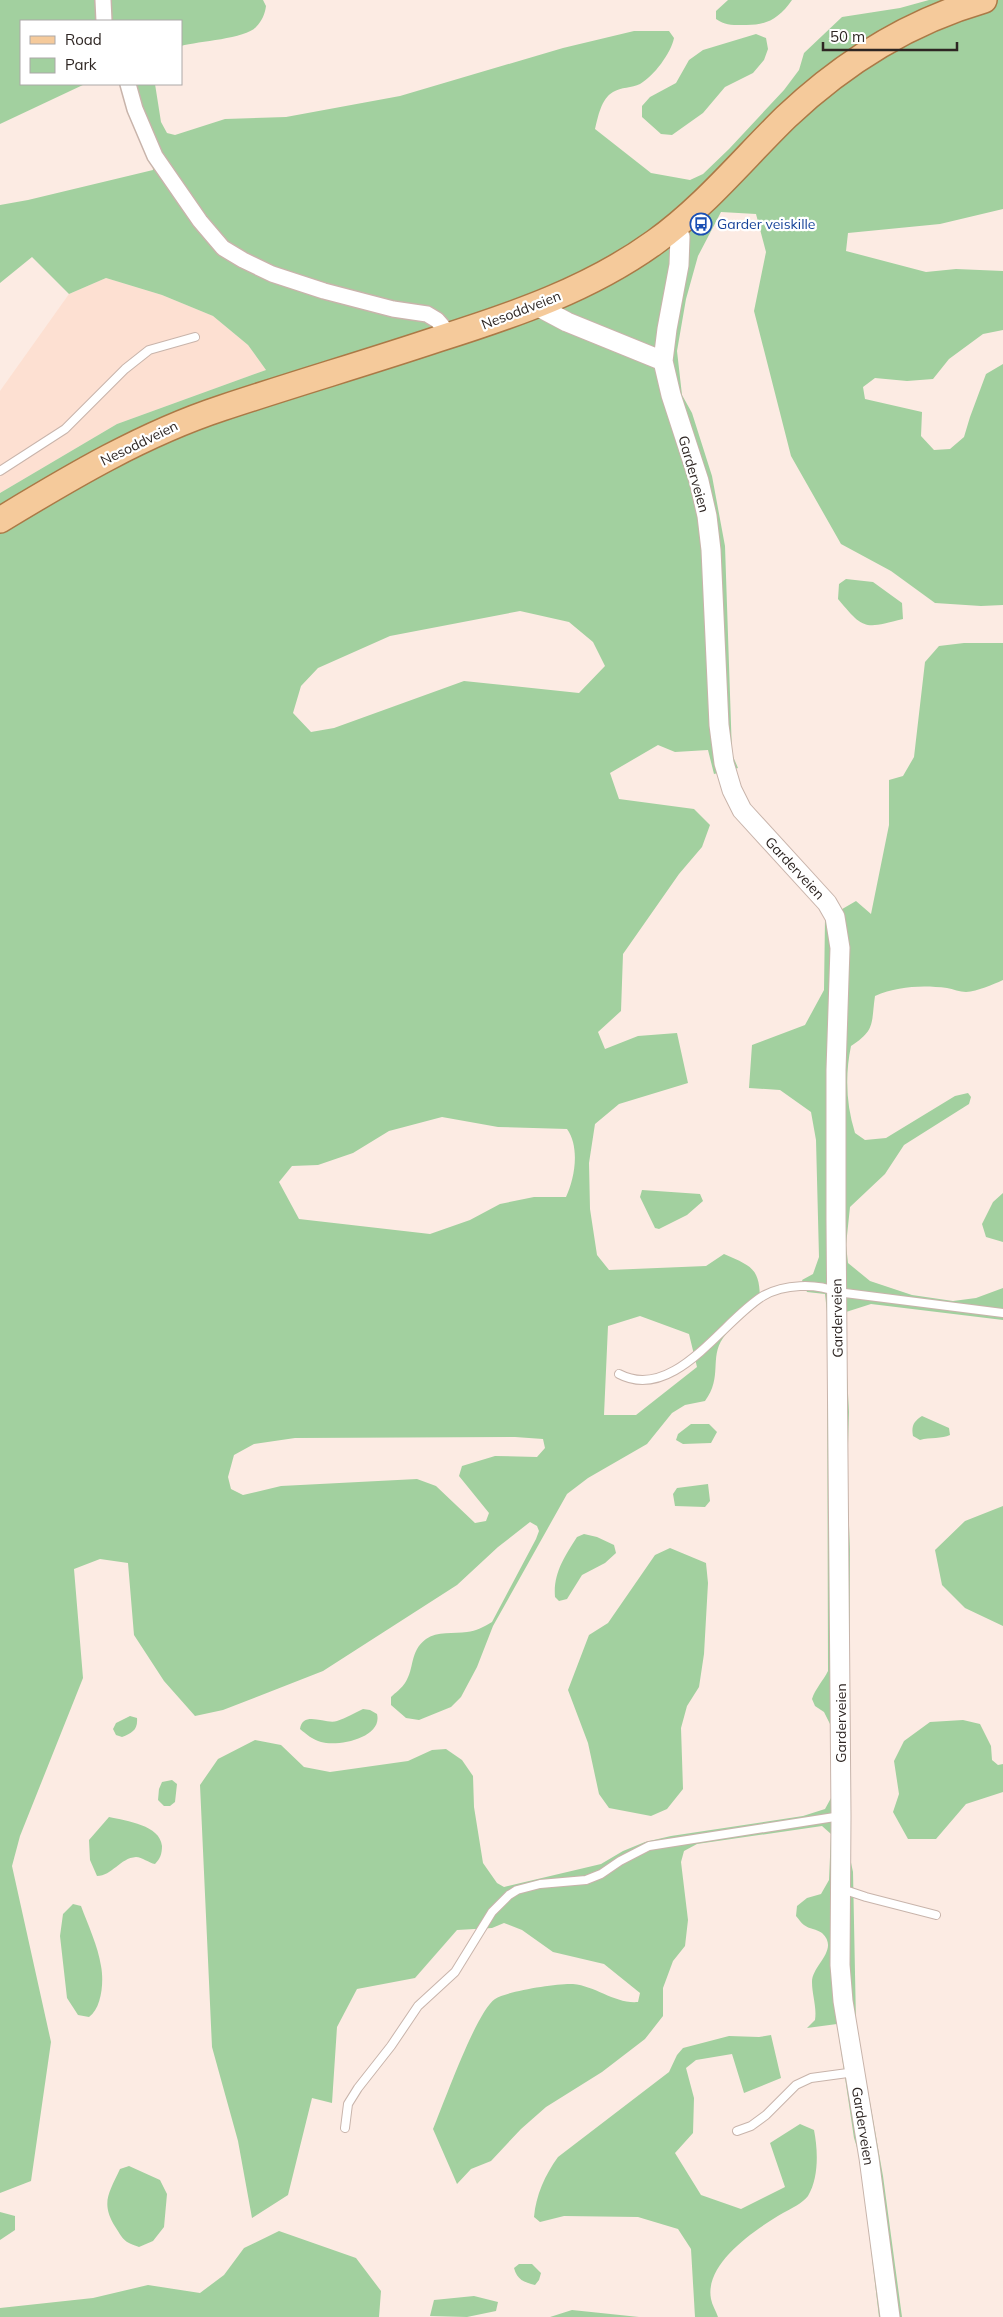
<svg xmlns="http://www.w3.org/2000/svg" width="1003" height="2317" font-family="Mulish,sans-serif">
	<style>
		.built { fill: #fde0d2 }
		.green { fill: #a2d09f; fill-rule: evenodd }
		.lines { fill: none; stroke-linecap: round; stroke-linejoin: round }
		.service-casing { stroke: #c8b4ab; stroke-width: 10 }
		.minor-casing { stroke: #c8b4ab; stroke-width: 18 }
		.tertiary-casing { stroke: #c8b4ab; stroke-width: 21 }
		.primary-casing { stroke: #ab7946; stroke-width: 28 }
		.service { stroke: #fff; stroke-width: 8 }
		.minor { stroke: #fff; stroke-width: 15 }
		.tertiary { stroke: #fff; stroke-width: 19 }
		.primary { stroke: #f5ca9b; stroke-width: 25 }
		.labels { text-anchor: middle; dominant-baseline: central; stroke-width: 4.5; stroke-linejoin: round; paint-order: stroke }
		.transit-label { font-size: 14px; fill: #164399; stroke: #fff; text-anchor: start }
		.street-label { font-size: 14px; fill: #2e2623; stroke: #fff }
	</style>
	<rect width="100%" height="100%" fill="#fcebe3"/>
	<path class="built" d="M106 278 162 295 213 316 248 345 266 370 117 424 0 493V391L69 294Z"/>
	<path class="green" d="M0 0H263L266 6C265 14 262 21 256 27 245 39 199 41 181 46V21H21V84H85L0 124Z
		M728 0H792C778 20 765 26 742 25 730 25 725 25 716 19V11Z
		M929 0H1003V209L940 224 848 233 846 251 926 272 956 269 1003 271V330L983 334 949 359 933 379 907 381 875 378 863 387 865 399 922 412 921 436 934 450 950 449 964 437 970 417 986 374 1003 364V605L981 606 935 603 891 571 841 544 791 456 754 311 766 252 756 214 721 212 698 256 686 299 677 351 682 395 692 413 712 476 725 546 732 754 738 768 714 774 708 750 675 752 658 745 610 773 619 799 694 809 710 825 702 847 679 874 623 954 621 1011 598 1032 605 1049 638 1036 677 1033 688 1083 619 1104 595 1124 589 1163 590 1209 597 1255 609 1270 706 1266 724 1254C754 1267 760 1269 760 1303 748 1314 732 1325 723 1338 709 1358 723 1377 705 1401L685 1405 672 1413 647 1444 588 1478 567 1494 493 1626 477 1667 461 1697 451 1707 419 1720 406 1718 391 1705V1697C395 1693 402 1688 405 1683 415 1668 409 1652 426 1639 437 1631 454 1634 467 1632 476 1631 484 1627 492 1622L536 1539 539 1531 537 1526 530 1522 498 1547 457 1585 323 1671 223 1710 195 1716 164 1681 134 1635 128 1563 100 1559 74 1569 83 1678 20 1836 12 1866 51 2042 31 2181 0 2193V493L117 424 266 370 248 345 213 316 162 295 106 278 69 294 32 257 0 283V205L28 200 153 170 152 159 120 84H155L161 122 167 133 175 135 225 119 286 117 400 96 563 48 634 31H669L674 38C671 53 654 76 640 84 632 88 621 87 613 92 601 99 598 117 595 129L651 173 690 180 703 174 729 149 784 90 799 70 804 53 842 17 900 8ZM520 611 569 622 593 642 605 666 579 693 464 681 334 728 311 732 293 713 301 686 318 668 390 636ZM442 1117 498 1127 567 1129C580 1147 575 1178 566 1197H534L500 1204 470 1220 430 1234 299 1219 279 1182 292 1166 318 1165 353 1153 389 1131ZM640 1316 689 1334 697 1367 636 1415H604L608 1326ZM515 1437 543 1439 545 1448 537 1457 495 1456 462 1466 459 1476 489 1513 486 1521 475 1523 436 1486 417 1479 281 1486 243 1495 231 1489 228 1477 234 1455 254 1444 295 1438Z
		M756 34 766 38 768 49 764 60 753 73 725 87 703 113 672 135 661 134 642 117V106L650 97 676 83 689 60 703 50Z
		M846 579 873 582 902 603 903 619C864 629 864 630 838 599L839 584Z
		M964 643H1003V980C992 985 978 991 966 992 960 992 953 989 947 988 923 985 898 986 875 996 871 1023 876 1030 851 1046 845 1075 846 1104 855 1133L865 1140 886 1138 955 1096 968 1093 971 1097 969 1104 904 1145 885 1174 850 1207 846 1245 848 1263 870 1281 912 1295 953 1301 976 1298 1003 1288V1320L871 1304 846 1312 845 1338 849 1412 847 1477 850 1549 849 1853 853 1872 856 2023 883 2176 902 2317H879L860 2157 854 2138 837 2024 807 2028 815 2020C817 2007 812 1995 812 1982 812 1965 840 1950 822 1933 817 1929 809 1929 804 1925 801 1923 799 1919 796 1916L797 1906 807 1898 821 1894 829 1880 831 1834 822 1826 697 1844 684 1851 681 1862 688 1920 685 1946 673 1961 663 1988V2016L645 2039 602 2072 546 2107 521 2129 491 2161 471 2169 457 2184 433 2129C444 2103 476 2012 495 1999 507 1991 558 1983 573 1984 596 1986 615 2004 638 2002L640 1993 604 1964 553 1952 522 1930 504 1923 492 1928 457 1930 415 1978 357 1989 337 2027 332 2103 312 2098 288 2195 252 2218 238 2141 212 2047 200 1785 218 1759 255 1740 281 1745 304 1767 330 1772 408 1761 432 1750 446 1749 462 1760 473 1776 474 1807 483 1863 497 1883 504 1887 601 1864 623 1851 645 1842 671 1836 803 1816 825 1809 831 1798V1726L824 1712 815 1706 812 1699C815 1689 823 1681 828 1671L827 1312 825 1294 807 1292 802 1280 813 1274 819 1257 816 1140 811 1112 780 1090 749 1088 752 1045 805 1025 824 990 825 919 856 901 871 914 889 825V780L903 776 914 757 925 662 939 646Z
		M642 1190 700 1194 703 1201 687 1215 659 1229 655 1228 640 1197Z
		M1003 1193V1242L986 1237 982 1224 993 1202Z
		M922 1416 949 1428 950 1435C942 1439 930 1437 920 1440L913 1436C911 1426 914 1421 922 1416Z
		M691 1424H709L717 1432 711 1443 683 1444 676 1440 678 1434Z
		M708 1484 710 1501 705 1507 675 1506 673 1494 677 1488Z
		M1003 1506V1626L965 1608 942 1585 935 1550 965 1521Z
		M584 1534 597 1537 614 1545 616 1553 605 1563 582 1575 567 1599 559 1601 555 1597C553 1573 565 1556 577 1537Z
		M670 1548 706 1563 708 1583 704 1654 699 1687 687 1706 681 1728 683 1789 667 1809 651 1816 609 1808 599 1794 588 1743 568 1690 589 1635 608 1623 655 1555Z
		M363 1709 370 1710 377 1714C383 1738 338 1747 321 1742 313 1740 306 1734 300 1729 303 1710 326 1725 337 1721 346 1718 354 1713 363 1709Z
		M130 1716 137 1718C138 1730 132 1733 122 1737L116 1735 113 1729 116 1723Z
		M963 1720 980 1724 991 1746 992 1760 998 1765 1003 1764V1792L966 1804 936 1839H908L893 1812 899 1794 894 1761 904 1741 930 1722Z
		M172 1780 177 1784 175 1802 170 1806H164L158 1800 159 1789 162 1782Z
		M109 1817C127 1821 160 1825 162 1846 162 1854 160 1859 155 1864 149 1863 142 1857 136 1857 120 1858 112 1876 97 1876L90 1860 89 1840Z
		M73 1904 81 1906C88 1925 98 1946 101 1966 104 1981 102 2008 89 2017L78 2015 67 1998 60 1936 63 1914Z
		M771 2035 781 2078 744 2093 732 2054 696 2060 686 2068 694 2098 693 2133 675 2153 701 2195 741 2209 785 2187 770 2143 800 2124 814 2130C818 2150 819 2178 808 2196 803 2203 790 2209 783 2213 756 2229 704 2263 711 2299 712 2305 716 2311 718 2317H695L691 2249 678 2229 638 2217 564 2216 540 2222 534 2217C536 2195 545 2175 558 2157L669 2072 677 2055 683 2048 729 2036 759 2037Z
		M129 2166 160 2180 167 2194 164 2227 153 2241 139 2247C125 2242 124 2241 116 2228 100 2203 109 2193 120 2169Z
		M0 2212 15 2216V2230L0 2240Z
		M279 2231 356 2258 381 2291 379 2317H0V2308L93 2298 148 2285 200 2293 224 2275 244 2248Z
		M519 2264H532L541 2273 539 2280 535 2285C524 2282 517 2280 514 2268Z
		M474 2296 498 2302 496 2311 467 2317 430 2316 434 2300Z
		M572 2310 639 2317H550Z"/>
	<g class="lines">
		<g class="service-casing">
			<path id="service" d="M0 471 65 429 125 369 149 350 195 337
				M619 1374C674 1403 723 1320 763 1296 784 1284 816 1283 837 1292L1003 1313
				M842 1889 866 1897 936 1915
				M345 2128 348 2104 358 2088 391 2046 418 2006 455 1972 492 1912 509 1895 517 1890 540 1884 586 1880 601 1874 620 1861 649 1846 841 1816
				M737 2131 751 2126 766 2115 796 2085 811 2078 855 2072"/>
		</g>
		<g class="minor-casing">
			<path id="minor" d="M103 0 104 21
				M128 84 135 109 155 156 200 221 223 248 243 260 272 274 324 291 393 309 427 314 437 320 450 335"/>
		</g>
		<g class="tertiary-casing">
			<path id="tertiary" d="M676 225 680 237 679 265 667 329 663 361 671 395 699 481 707 516 711 550 719 725 724 763 732 790 742 810 827 903 835 917 840 948 836 1070V1220L841 1816 840 1965 843 2001 869 2158 890 2317
				M537 306 567 322 663 361"/>
		</g>
		<g class="primary-casing">
			<path id="primary" d="M0 520C71 477 143 434 222 408 294 384 366 363 438 339 514 315 590 289 655 242 704 207 743 159 786 117 843 63 908 22 984 0"/>
		</g>
		<use href="#service" class="service"/>
		<use href="#minor" class="minor"/>
		<use href="#tertiary" class="tertiary"/>
		<use href="#primary" class="primary"/>
	</g>
	<defs>
		<g id="bus-ring" transform="scale(1.125)"><circle r="9.5" fill="#fff" stroke="#1a4fb4" stroke-width="1.5"/><path d="M-5-6H5V4H4V6H2V4H-2V6H-4V4H-5ZM-3.5-4V0h7V-4ZM-3.5 1.2v1.5H-2V1.2ZM2 1.2v1.5H3.5V1.2Z" fill="#1a4fb4"/></g>
	</defs>
	<g fill-rule="evenodd">
		<use href="#bus-ring" x="701" y="224"/>
	</g>
	<g class="labels">
		<g class="transit-label">
			<text x="717" y="224">Garder veiskille</text>
		</g>
		<g class="street-label">
			<text transform="translate(521 310) rotate(-21)">Nesoddveien</text>
			<text transform="translate(139 443) rotate(-26)">Nesoddveien</text>
			<text transform="translate(694 474) rotate(74)">Garderveien</text>
			<text transform="translate(795 868) rotate(47)">Garderveien</text>
			<text transform="translate(837 1318) rotate(-91)">Garderveien</text>
			<text transform="translate(841 1723) rotate(-90)">Garderveien</text>
			<text transform="translate(863 2126) rotate(81)">Garderveien</text>
		</g>
	</g>
	<rect x="20" y="20" width="162" height="65" fill="#ffffff" stroke="#aba8a7"/>
	<rect x="30" y="36" width="25" height="8" fill="#f5ca9b" stroke="#aba8a7"/>
	<text x="65" y="45" font-size="15" fill="#2e2623">Road</text>
	<rect x="30" y="58" width="25" height="15" fill="#a2d09f" stroke="#aba8a7"/>
	<text x="65" y="70" font-size="15" fill="#2e2623">Park</text>
	<path d="M823 42v8h134v-8" fill="none" stroke="#2e2623" stroke-width="2.5"/>
	<text x="830" y="42" font-size="15" fill="#2e2623" stroke="#ffffff" stroke-width="4" paint-order="stroke">50 m</text>
</svg>
